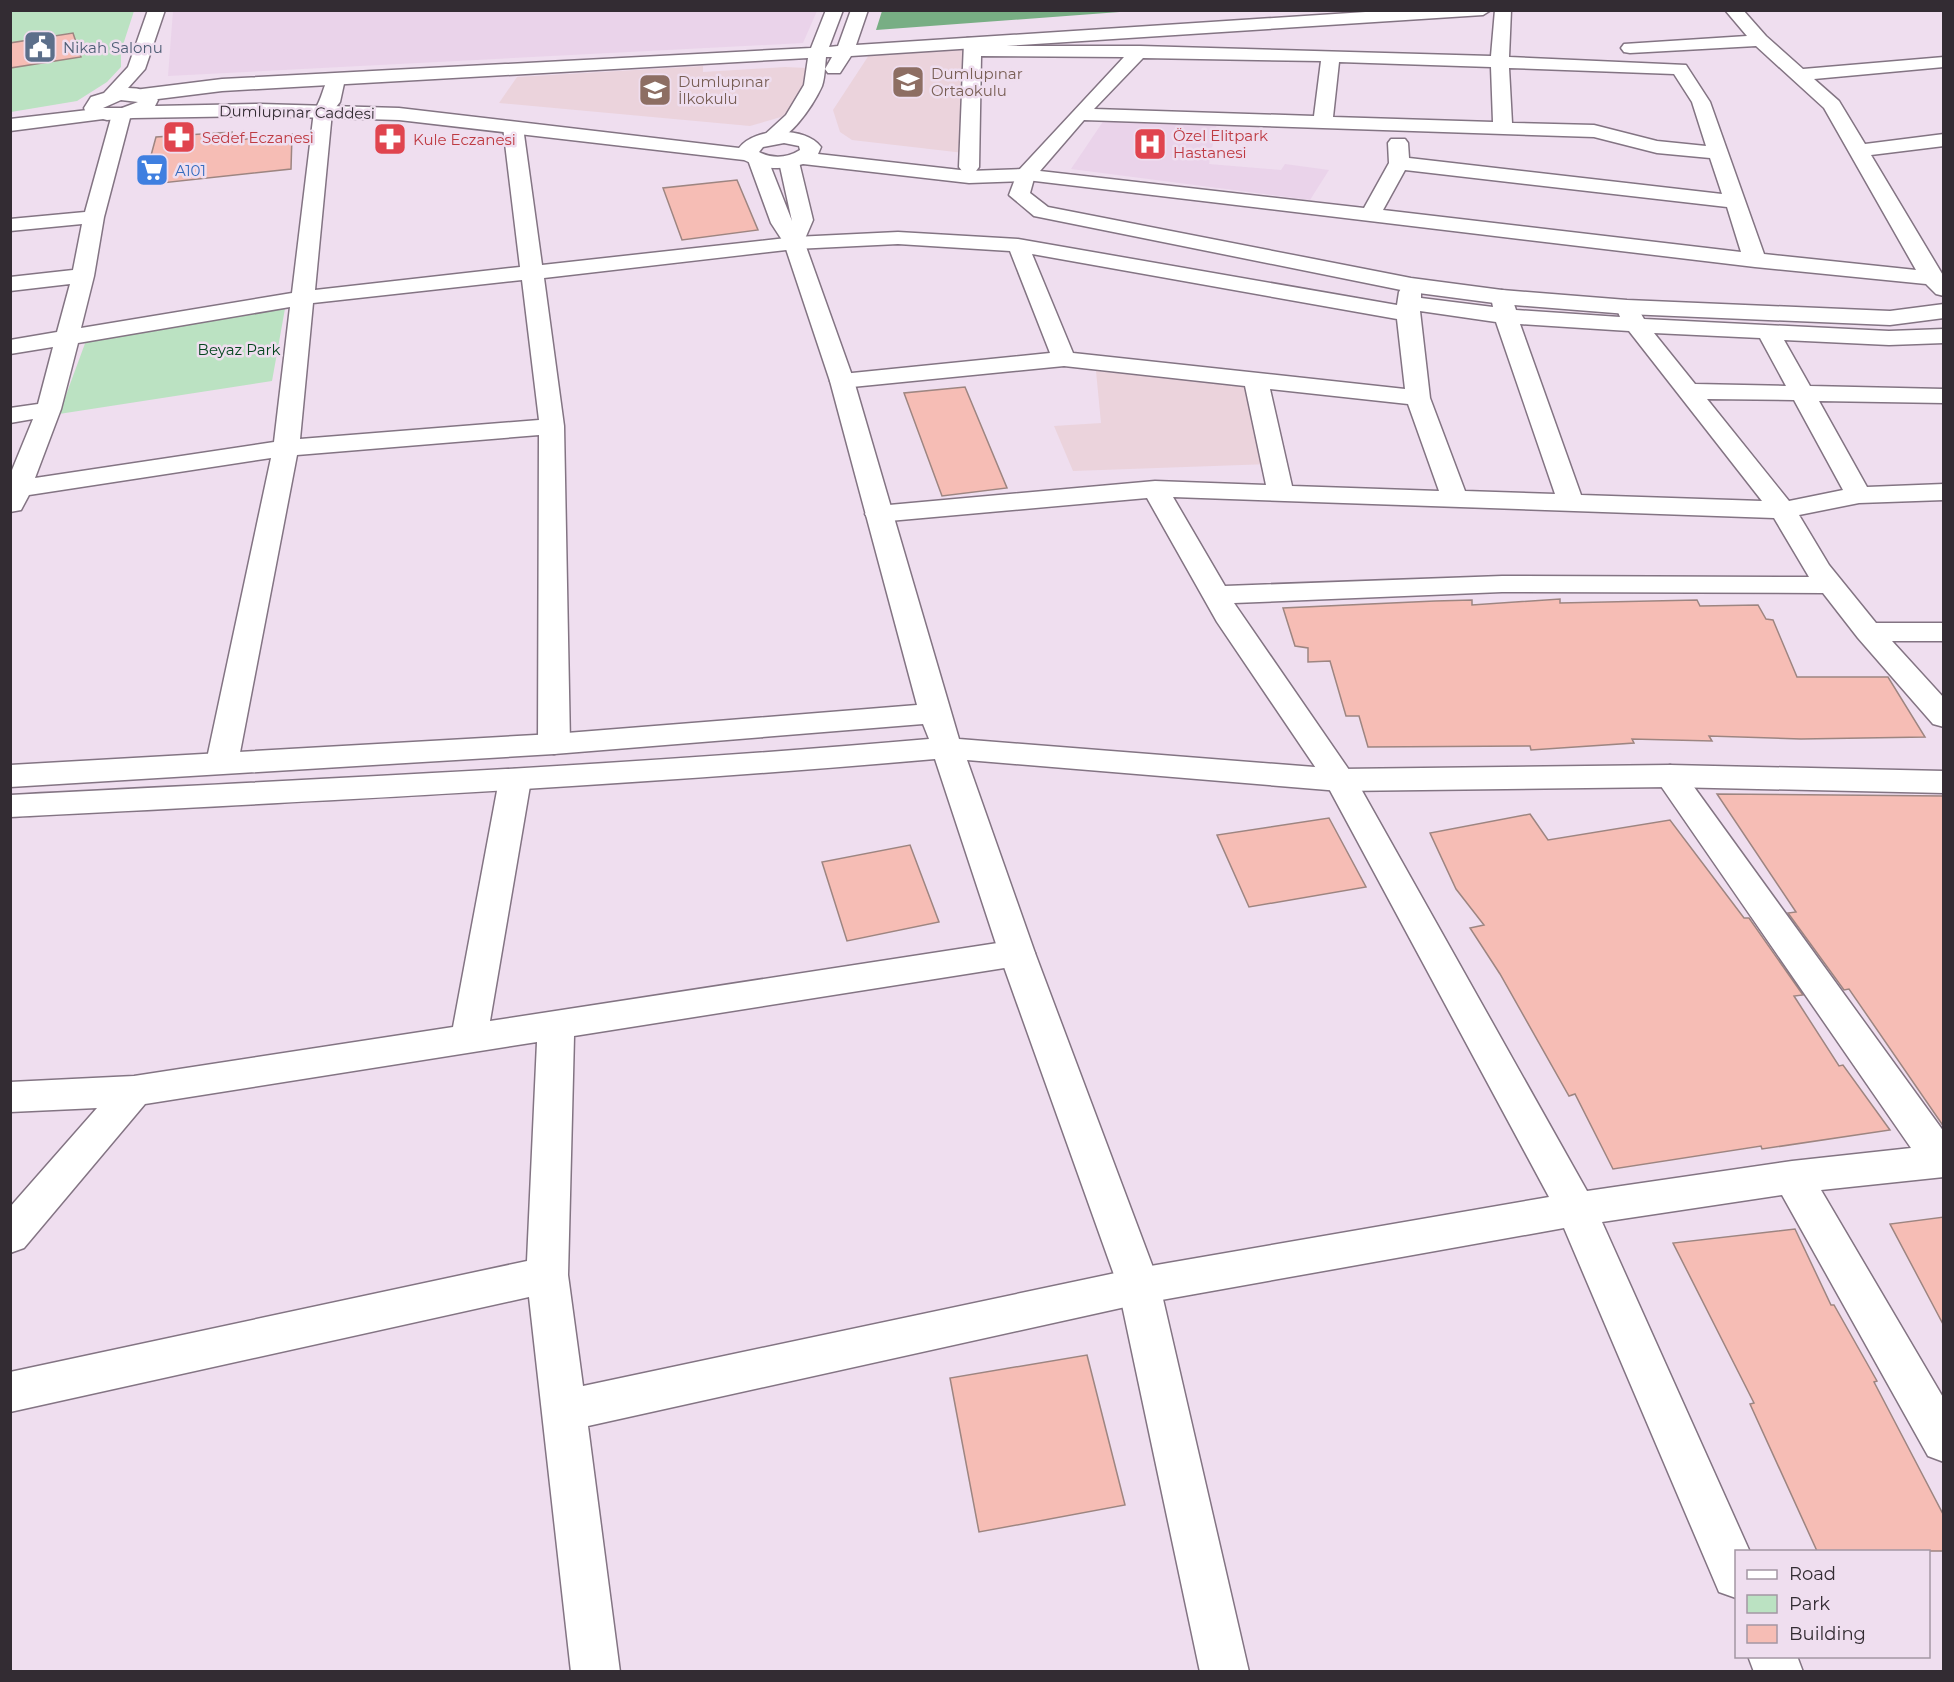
<svg xmlns="http://www.w3.org/2000/svg" width="1954" height="1682" font-family="Montserrat,sans-serif">
	<style>
		.built { fill: #ead3ea }
		.education { fill: #ebd3dc }
		.green { fill: #bbe2c2 }
		.forest { fill: #78ae84 }
		.building { fill: #f6bdb5; stroke: #9d8581; stroke-width: 1.5 }
		.lines { fill: none; stroke-linecap: round; stroke-linejoin: round }
		.minor-casing { stroke: #837483; stroke-width: 3 }
		.tertiary-casing { stroke: #837483; stroke-width: 3 }
		.secondary-casing { stroke: #837483; stroke-width: 3 }
		.minor { fill: #fff; fill-rule: evenodd }
		.tertiary { fill: #fff; fill-rule: evenodd }
		.secondary { fill: #fff; fill-rule: evenodd }
		.labels { text-anchor: middle; dominant-baseline: central; stroke-width: 5; stroke-linejoin: round; paint-order: stroke }
		.far-service-label { font-size: 15px; fill: #4e5e75; stroke: #efdeef; text-anchor: start }
		.far-education-label { font-size: 15px; fill: #785e54; stroke: #efdeef; text-anchor: start }
		.far-street-label { font-size: 15px; fill: #332c33; stroke: #efdeef }
		.far-health-label { font-size: 15px; fill: #be3a42; stroke: #efdeef; text-anchor: start }
		.far-shop-label { font-size: 15px; fill: #366cbe; stroke: #efdeef; text-anchor: start }
		.far-park-label { font-size: 15px; fill: #05471f; stroke: #efdeef }
	</style>
	<rect width="100%" height="100%" fill="#efdeef"/>
	<path class="built" d="M173 11V10L817 11 803 43 168 76Z
		M1104 120 1217 123 1209 164 1281 170 1285 164 1329 170 1310 200 1071 169Z"/>
	<path class="education" d="M965 50 964 153 852 140 840 132 833 110 869 55Z
		M703 66V72L785 67 807 68 798 105 781 117 750 126 499 103 517 77Z
		M1096 371 1245 386 1255 391 1270 464 1073 471 1054 426 1101 423Z"/>
	<path class="green" d="M11 11H134L121 51V67L107 82 77 101 11 112Z
		M286 303 272 381 59 414 87 338Z"/>
	<path class="forest" d="M882 11V10L1133 11 876 30Z"/>
	<path class="building" d="M73 33 81 57 10 68V43Z
		M232 132 229 141 292 134 291 169 143 185 156 137Z
		M737 180 758 230 682 240 663 188Z
		M965 387 1007 488 942 496 904 393Z
		M1560 599V603L1697 600 1700 606 1758 605 1766 619 1773 620 1797 677H1888L1925 737 1801 739 1709 736 1712 741 1632 739 1634 743 1531 750 1530 746 1368 747 1359 716H1346L1330 661 1308 662V648L1295 646 1283 608 1435 601 1472 600V605Z
		M1717 794 1944 796V1127L1849 989 1844 990 1788 913 1796 912Z
		M1530 814 1548 840 1670 820 1744 918H1749L1803 995 1794 996 1839 1066 1843 1065 1890 1130 1762 1149 1761 1146 1613 1169 1575 1094 1569 1096 1500 974 1470 928 1484 925 1456 889 1430 833Z
		M1329 818 1366 887 1249 907 1217 835Z
		M910 845 939 922 847 941 822 862Z
		M1944 1217V1326L1890 1224Z
		M1795 1229 1831 1305H1834L1877 1381 1874 1382 1944 1516V1551H1817L1750 1404 1754 1403 1673 1243Z
		M1087 1355 1125 1505 979 1532 950 1378Z"/>
	<g class="lines">
		<g class="minor-casing">
			<path id="minor" d="M1495 10H1511L1509 57 1686 65 1710 102 1764 254 1916 270 1824 108 1756 46 1630 53 1624 52 1621 48 1624 44 1747 36 1725 10H1743L1766 36 1803 69 1944 57V67L1814 79 1839 101 1865 144 1944 134V146L1871 155 1944 277V296L1936 294 1926 284 1755 267 1018 179 1015 175 1018 171 1124 57 981 56 979 167 976 171H962L959 167 964 42 967 38H979L982 46H1140L1491 56ZM1143 58 1321 61 1314 116 1094 109ZM1339 62 1491 67 1493 122 1333 117ZM1509 68 1674 74 1692 102 1706 146 1657 141 1594 125 1512 123ZM1084 120 1594 137 1657 153 1710 158 1722 194 1409 158 1408 143 1405 139H1391L1388 143 1389 163 1364 208 1040 171ZM1405 170 1727 207 1741 252 1383 210Z
				M336 74 342 75 345 79 340 102 332 112 315 290 520 267 503 127 506 123H520L523 127 542 265 795 237 898 232 1018 239 1397 305 1399 292 1402 287 1410 285 1418 287 1421 292V298L1493 307 1491 297 1494 292 1502 290 1510 292 1516 310 1620 317 1618 312 1621 307 1629 305 1637 307 1644 319 1889 331 1944 329V343L1889 345 1784 340 1810 386 1944 389V403L1819 401 1867 487 1944 484V500L1859 503 1799 515 1829 565 1876 623H1944V641H1892L1944 698V727L1933 724 1858 638 1823 593 1502 592 1234 603 1356 780 1587 1191 1792 1161 1911 1148 1654 776 1659 769 1670 765 1681 769 1944 1132V1177L1821 1190 1944 1399V1462L1928 1456 1782 1195 1602 1222 1750 1552H1736V1598L1719 1592 1564 1228 1139 1304 588 1426 620 1672H571L529 1297 10 1412V1372L527 1261 537 1042 145 1104 24 1248 10 1253V1207L97 1108 10 1112V1082L134 1076 453 1027 499 780 504 772 515 769 526 772 531 780 490 1021 1017 940 1029 944 1035 953 1029 962 1017 966 574 1036 568 1275 583 1386 1139 1268 1549 1197 1326 783 1217 622 1147 498 878 522 869 520 865 514 869 508 878 506 1155 481 1266 485 1245 386 1064 366 842 388 833 386 830 381 833 376 842 374 1050 353 1010 251 898 244 795 249 544 278 564 426 570 744 565 751 554 754 543 751 538 744 539 435 297 455 238 763 233 770 222 773 211 770 206 763 271 458 29 495 21 510 10 512V475L33 419 10 423V408L38 404 53 347 10 354V340L57 332 70 284 10 291V277L73 270 82 224 10 231V219L85 212 111 118 10 131V119L105 108 113 113 122 108 129 110 131 114 104 217 94 276 81 328 292 293 314 111C323 97 322 88 330 75ZM1032 254 1397 319 1405 389 1073 353ZM522 280 539 420 300 439 313 303ZM290 307 274 442 35 478 61 409 78 343ZM1420 311 1496 322 1555 494 1465 491 1430 398ZM1520 324 1629 331 1762 501 1581 495ZM1654 333 1760 338 1786 386 1695 384ZM1270 389 1408 404 1439 491 1292 486ZM1707 399 1794 400 1843 490 1789 501ZM1173 497 1774 518 1809 577 1502 576 1225 586Z
				M1748 1656H1797L1803 1672H1754Z"/>
		</g>
		<g class="tertiary-casing">
			<path id="tertiary" d="M826 10H843L829 47 838 46 851 10H868L856 45 1396 10H1491L1483 15 851 56 840 73H828L825 69 832 57H826C825 66 825 77 822 86 814 104 786 148 764 142L761 138 786 115 804 85 808 58 222 91 142 101 135 99 133 95 135 91 142 89 222 79 811 48Z
				M758 154 765 156 768 160 792 221 779 162 782 158H796L799 162 813 220 804 241 854 381 959 739 1340 769 1670 765 1944 771V793L1670 787 1340 791 967 760 1035 953 1160 1286 1249 1672H1200L1118 1286 999 953 935 759C627 786 319 801 10 817V795C317 779 623 766 929 739L923 724 554 754 10 787V765L554 734 917 705 830 381 784 243 771 223 748 160 751 156Z
				M1025 169 1032 171 1035 175 1030 193 1048 207 1411 278 1502 290 1627 300 1890 311 1944 304V318L1890 325 1627 314 1502 304 1411 292 1034 216 1009 195 1018 171Z"/>
		</g>
		<g class="secondary-casing">
			<path id="secondary" d="M148 10H165L145 69 128 88C139 88 152 91 158 100L155 106 260 104 399 108 739 148C754 127 806 126 821 147L818 154 969 171 1025 169 1032 171 1035 175 1032 179 1025 181 969 183 803 164C783 170 764 170 744 160L399 120 260 116 133 118 107 120 87 115 84 108 91 97 104 93 128 67ZM121 100 138 102 122 108H103ZM784 143 799 146 800 150C787 158 773 159 759 152L763 147Z"/>
		</g>
		<use href="#minor" class="minor"/>
		<use href="#tertiary" class="tertiary"/>
		<use href="#secondary" class="secondary"/>
	</g>
	<defs>
		<g id="civic-square" transform="scale(1.725)"><rect x="-9" y="-9" width="18" height="18" rx="4" fill="#5c6f8a" stroke="#efdeef"/><path d="M-.6-6.5H3V-4.5H.6V-3L4-1V1h2V6H-6V1h2V-1L-.6-3ZM-1.2 2.5V6h2.4V2.5Z" fill="#fff"/></g>
		<g id="school-square" transform="scale(1.725)"><rect x="-9" y="-9" width="18" height="18" rx="4" fill="#8d6e63" stroke="#efdeef"/><path d="M0-5L7-2L0 1L-7-2ZM-4 1L0 2.5L4 1V4Q0 6-4 4Z" fill="#fff"/></g>
		<g id="pharmacy-square" transform="scale(1.725)"><rect x="-9" y="-9" width="18" height="18" rx="4" fill="#e0444e" stroke="#efdeef"/><path d="M-2-6h4v4h4v4h-4v4h-4v-4h-4v-4h4Z" fill="#fff"/></g>
		<g id="hospital-square" transform="scale(1.725)"><rect x="-9" y="-9" width="18" height="18" rx="4" fill="#e0444e" stroke="#efdeef"/><path d="M-5-5h3v3.5h4V-5h3V5h-3V1.5h-4V5h-3Z" fill="#fff"/></g>
		<g id="supermarket-square" transform="scale(1.725)"><rect x="-9" y="-9" width="18" height="18" rx="4" fill="#3f7fe0" stroke="#efdeef"/><path d="M-6-5.5h2.5l.6 2H6L4.5 2H-2.5L-4.4-4H-6ZM-1.5 3.2a1.3 1.3 0 1 0 .1 0ZM3 3.2a1.3 1.3 0 1 0 .1 0Z" fill="#fff"/></g>
	</defs>
	<g fill-rule="evenodd">
		<use href="#civic-square" x="40" y="47"/>
		<use href="#school-square" x="908" y="82"/>
		<use href="#school-square" x="655" y="90"/>
		<use href="#pharmacy-square" x="179" y="137"/>
		<use href="#pharmacy-square" x="390" y="139"/>
		<use href="#hospital-square" x="1150" y="144"/>
		<use href="#supermarket-square" x="152" y="170"/>
	</g>
	<g class="labels">
		<g class="far-service-label">
			<text x="63" y="47">Nikah Salonu</text>
		</g>
		<g class="far-education-label">
			<text x="931" y="73">Dumlupınar<tspan x="931" dy="17">Ortaokulu</tspan></text>
			<text x="678" y="81">Dumlupınar<tspan x="678" dy="17">İlkokulu</tspan></text>
		</g>
		<g class="far-street-label">
			<text transform="translate(297 112) rotate(1)">Dumlupınar Caddesi</text>
		</g>
		<g class="far-health-label">
			<text x="1173" y="135">Özel Elitpark<tspan x="1173" dy="17">Hastanesi</tspan></text>
			<text x="202" y="137">Sedef Eczanesi</text>
			<text x="413" y="139">Kule Eczanesi</text>
		</g>
		<g class="far-shop-label">
			<text x="175" y="170">A101</text>
		</g>
		<g class="far-park-label">
			<text x="239" y="349">Beyaz Park</text>
		</g>
	</g>
	<rect width="1954" height="1682" fill="none" stroke="#332c33" stroke-width="24"/>
	<rect x="1735" y="1550" width="195" height="108" fill="#efdeef" stroke="#a497a4" stroke-width="1.5"/>
	<rect x="1747" y="1570" width="30" height="9" fill="#ffffff" stroke="#a497a4" stroke-width="1.5"/>
	<text x="1789" y="1580" font-size="18" fill="#332c33">Road</text>
	<rect x="1747" y="1595" width="30" height="18" fill="#bbe2c2" stroke="#a497a4" stroke-width="1.5"/>
	<text x="1789" y="1610" font-size="18" fill="#332c33">Park</text>
	<rect x="1747" y="1625" width="30" height="18" fill="#f6bdb5" stroke="#a497a4" stroke-width="1.5"/>
	<text x="1789" y="1640" font-size="18" fill="#332c33">Building</text>
</svg>
